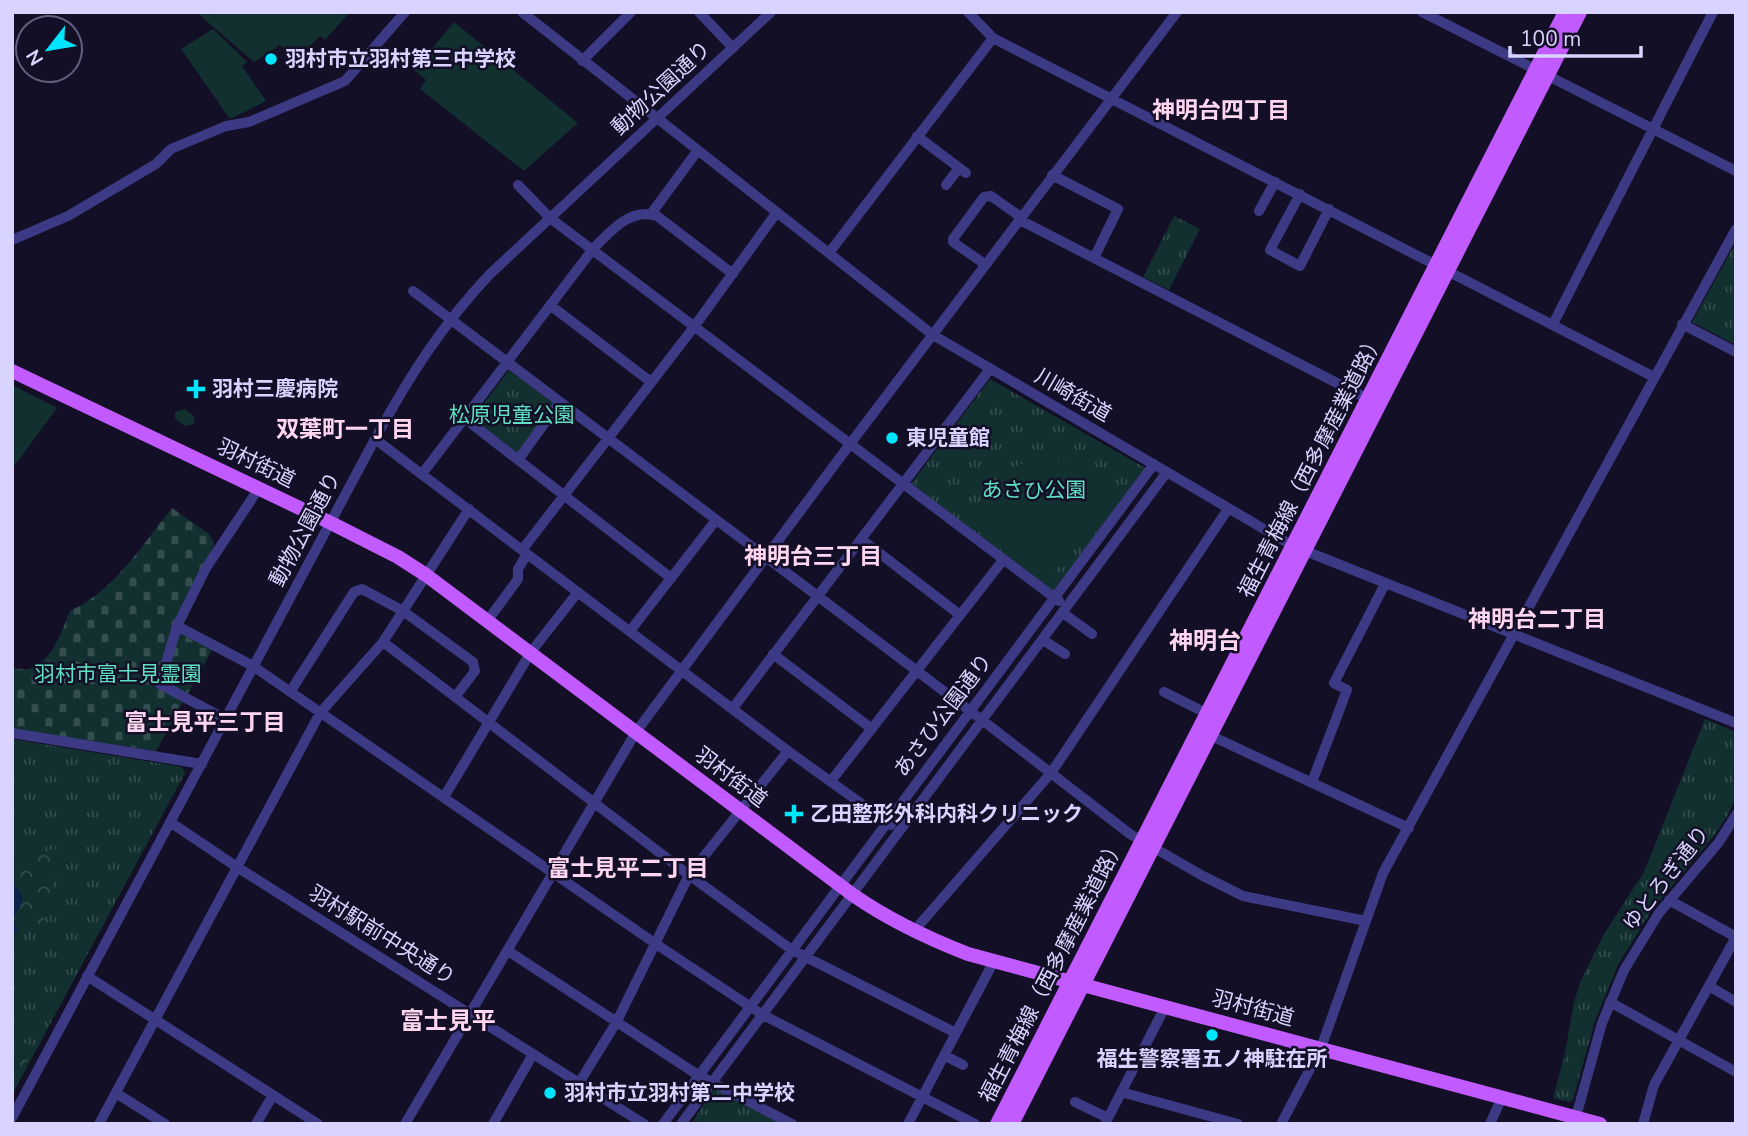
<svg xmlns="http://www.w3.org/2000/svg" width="1748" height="1136" font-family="'Nunito Sans','Noto Sans JP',sans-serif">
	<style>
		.grass { fill: url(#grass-tufts) }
		.forest { fill: url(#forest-crowns) }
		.cemetery { fill: url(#cemetery-stones) }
		.pitch { fill: #12302f }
		.water { fill: #0c2248 }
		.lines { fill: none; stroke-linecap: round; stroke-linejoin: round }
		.minor { stroke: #3d3a85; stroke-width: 10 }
		.major { stroke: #c25bff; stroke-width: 14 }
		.poi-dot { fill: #00e5ff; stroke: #130f26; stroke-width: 2.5 }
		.labels { text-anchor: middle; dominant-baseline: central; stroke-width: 5; stroke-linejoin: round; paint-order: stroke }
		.poi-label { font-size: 21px; font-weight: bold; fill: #d9d4ff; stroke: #130f26; text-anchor: start }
		.street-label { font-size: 21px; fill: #d9d4ff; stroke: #130f26 }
		.park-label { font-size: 21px; fill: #5fe0c0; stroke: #130f26 }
		.neighbourhood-label { font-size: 23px; font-weight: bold; fill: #ffd6f0; stroke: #130f26 }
		.quarter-label { font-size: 24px; font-weight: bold; fill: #ffd6f0; stroke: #130f26 }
	</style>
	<defs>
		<pattern id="grass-tufts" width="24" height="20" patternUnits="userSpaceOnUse" patternTransform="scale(1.75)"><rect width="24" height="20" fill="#12302f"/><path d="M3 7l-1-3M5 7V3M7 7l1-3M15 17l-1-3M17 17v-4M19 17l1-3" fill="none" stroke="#344d4e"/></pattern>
		<pattern id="forest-crowns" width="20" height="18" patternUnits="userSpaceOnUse" patternTransform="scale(1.75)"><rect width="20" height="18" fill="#12302f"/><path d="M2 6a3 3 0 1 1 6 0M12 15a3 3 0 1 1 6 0" fill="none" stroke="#344d4e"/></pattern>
		<pattern id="cemetery-stones" width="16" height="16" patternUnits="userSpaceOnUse" patternTransform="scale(1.75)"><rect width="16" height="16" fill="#12302f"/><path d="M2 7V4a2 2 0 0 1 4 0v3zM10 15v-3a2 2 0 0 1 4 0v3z" fill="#344d4e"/></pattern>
	</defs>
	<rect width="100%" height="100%" fill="#130f26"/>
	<path class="grass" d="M1174 216 1200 229 1169 290 1143 277Z
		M1736 242V345L1692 322Z
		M509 370 556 405 518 458 470 421Z
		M990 379 1147 469 1056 596 907 489Z
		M185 409 194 416V424L185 426 175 418V412Z
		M1705 719 1736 732V797L1728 815 1714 836 1652 910 1618 965 1595 1021 1573 1100 1569 1102 1553 1098 1565 1053 1574 1002 1581 980 1604 934 1644 872Z
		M12 739 182 767 185 773 12 1095Z
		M716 1085 783 1124H691Z"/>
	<path class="forest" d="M59 849 66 856 53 880V893L40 900 39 904 44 915 45 925 36 929C26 923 18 916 18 904L26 898 15 896 12 890V869C31 864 37 850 59 849Z
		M17 1041 31 1045 34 1052 28 1059 25 1068 17 1073 12 1091V1043Z"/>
	<path class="cemetery" d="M172 508 209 534 213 540 214 546 171 629 212 650 156 751 12 729V667C46 681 61 633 70 611 113 592 143 544 172 508Z"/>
	<path class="pitch" d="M196 12H350L325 40 320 36 304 52 291 56 280 45 254 62Z
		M454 22 578 123 524 171 420 89 426 80 414 70Z
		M213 29 247 62 242 66 266 101 230 119 181 49Z
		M12 385 57 408 12 469Z
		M1049 457 1080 470 1114 491 1055 572H1047L970 515C998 477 1000 466 1049 457Z"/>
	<path class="water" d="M12 883C31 901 20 902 13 920L18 931 14 935H12Z"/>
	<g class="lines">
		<path class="minor" d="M522 12 933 335 1293 546 1736 723
			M699 12 733 48
			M968 12 993 38 1654 377
			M1422 12 1736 171
			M582 61 631 12
			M917 136 966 173
			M1052 175 1118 209 1094 258
			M518 185 550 218 1059 601
			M946 185 959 168
			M1300 194 1270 250 1300 266 1329 209
			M1259 211 1275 182
			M651 214 698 150
			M1020 220 1372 401
			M12 240 68 216 156 164 171 149 226 126 249 122 345 81 405 12
			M829 253 993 38
			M986 265 953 242V239L984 197 991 196 1022 218
			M413 291 982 720 1130 834 1203 876 1243 896 1366 921
			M550 305 651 382
			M1553 324 1713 12
			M1682 324 1736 352
			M464 418 671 578
			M375 439 788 751 891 825
			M518 460 559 403
			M422 474 593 249C610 232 630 207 657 216L733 274
			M861 539 960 615
			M522 550 694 327 777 212
			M1063 613 1092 634
			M488 620 518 579V569L527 554
			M177 626 253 666 656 944 763 1015 975 1124
			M630 631 716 520
			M1043 640 1065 654
			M383 642 689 875 792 950 956 1033
			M773 654 872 729
			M290 692 354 592 362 589 403 611 473 662 475 671 455 697
			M1164 692 1208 714
			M733 708 990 369
			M225 719 160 684 177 626 206 568 259 488
			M12 733 202 764
			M1205 733 1409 828
			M831 781 1003 560
			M1312 782 1347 690 1334 683 1385 584
			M444 797 531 652 578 592
			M170 822 237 867 644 1124
			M1669 900 1736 937
			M914 931 1051 773 1228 509
			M508 951 698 1075 792 1124
			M87 976 318 1124
			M1709 986 1736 1002
			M1610 1002 1736 1072
			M944 1055 963 1065
			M579 1083 616 1023 689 875 788 751
			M1121 1092 1238 1124
			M116 1093 165 1124
			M1075 1102 1108 1118
			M12 1118 375 439C409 377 441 326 490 274L771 12
			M99 1124 320 713 383 642 469 509
			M256 1124 273 1095
			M405 1124 636 732 850 444 1177 12
			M493 1124 533 1054
			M663 1124 1154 464
			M681 1124 1167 472
			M908 1124 994 961
			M1105 1124 1165 1007
			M1281 1124 1321 1048 1383 873 1736 229
			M1490 1124 1502 1097
			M1574 1124 1602 1023 1624 970 1659 913 1719 842 1736 815
			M1643 1124 1654 1085 1736 937"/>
		<path class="major" d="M12 371 331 523 398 557 426 575 853 895C889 920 927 938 968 954L1600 1124
			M997 1124 1565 12
			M1012 1124 1580 12"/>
	</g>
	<g class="poi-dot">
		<circle cx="271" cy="59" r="7"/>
		<path d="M192.5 378.5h7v7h7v7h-7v7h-7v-7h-7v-7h7z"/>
		<circle cx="892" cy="438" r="7"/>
		<path d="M790.5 803.5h7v7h7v7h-7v7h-7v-7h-7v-7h7z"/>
		<circle cx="1212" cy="1035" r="7"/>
		<circle cx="550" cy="1093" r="7"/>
	</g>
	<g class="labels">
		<g class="poi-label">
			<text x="285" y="59">羽村市立羽村第三中学校</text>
			<text x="212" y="389">羽村三慶病院</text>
			<text x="906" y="438">東児童館</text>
			<text x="810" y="814">乙田整形外科内科クリニック</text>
			<text x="1212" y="1059" text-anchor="middle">福生警察署五ノ神駐在所</text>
			<text x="564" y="1093">羽村市立羽村第二中学校</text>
		</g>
		<g class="street-label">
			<text transform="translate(661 88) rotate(-43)">動物公園通り</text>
			<text transform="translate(1073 395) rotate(30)">川崎街道</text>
			<text transform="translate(256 463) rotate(26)">羽村街道</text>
			<text transform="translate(1311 465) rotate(-63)">福生青梅線（西多摩産業道路）</text>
			<text transform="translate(305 529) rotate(-62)">動物公園通り</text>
			<text transform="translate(943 715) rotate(-53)">あさひ公園通り</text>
			<text transform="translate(731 777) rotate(37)">羽村街道</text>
			<text transform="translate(1666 878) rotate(-52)">ゆとろぎ通り</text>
			<text transform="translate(382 935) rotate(32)">羽村駅前中央通り</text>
			<text transform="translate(1052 970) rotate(-63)">福生青梅線（西多摩産業道路）</text>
			<text transform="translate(1253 1008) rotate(15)">羽村街道</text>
		</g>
		<g class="park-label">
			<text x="512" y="415">松原児童公園</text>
			<text x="1034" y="490">あさひ公園</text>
			<text x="118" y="674">羽村市富士見霊園</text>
		</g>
		<g class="neighbourhood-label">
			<text x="1221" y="110">神明台四丁目</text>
			<text x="345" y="429">双葉町一丁目</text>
			<text x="813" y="556">神明台三丁目</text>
			<text x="1537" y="619">神明台二丁目</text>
			<text x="205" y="722">富士見平三丁目</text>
			<text x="628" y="868">富士見平二丁目</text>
		</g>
		<g class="quarter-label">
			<text x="1205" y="641">神明台</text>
			<text x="448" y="1021">富士見平</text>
		</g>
	</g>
	<rect width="1748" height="1136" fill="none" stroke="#d9d4ff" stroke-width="28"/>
	<g transform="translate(49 49) rotate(239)"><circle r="33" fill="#130f26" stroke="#625e7d" stroke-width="2"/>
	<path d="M0-5L12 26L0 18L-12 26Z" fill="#00e5ff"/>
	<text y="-10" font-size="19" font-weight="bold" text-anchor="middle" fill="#d9d4ff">N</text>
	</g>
	<path d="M1510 46v10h131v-10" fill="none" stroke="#d9d4ff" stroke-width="3.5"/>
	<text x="1520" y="46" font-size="21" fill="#d9d4ff" stroke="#130f26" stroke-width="5" paint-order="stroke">100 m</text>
</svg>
